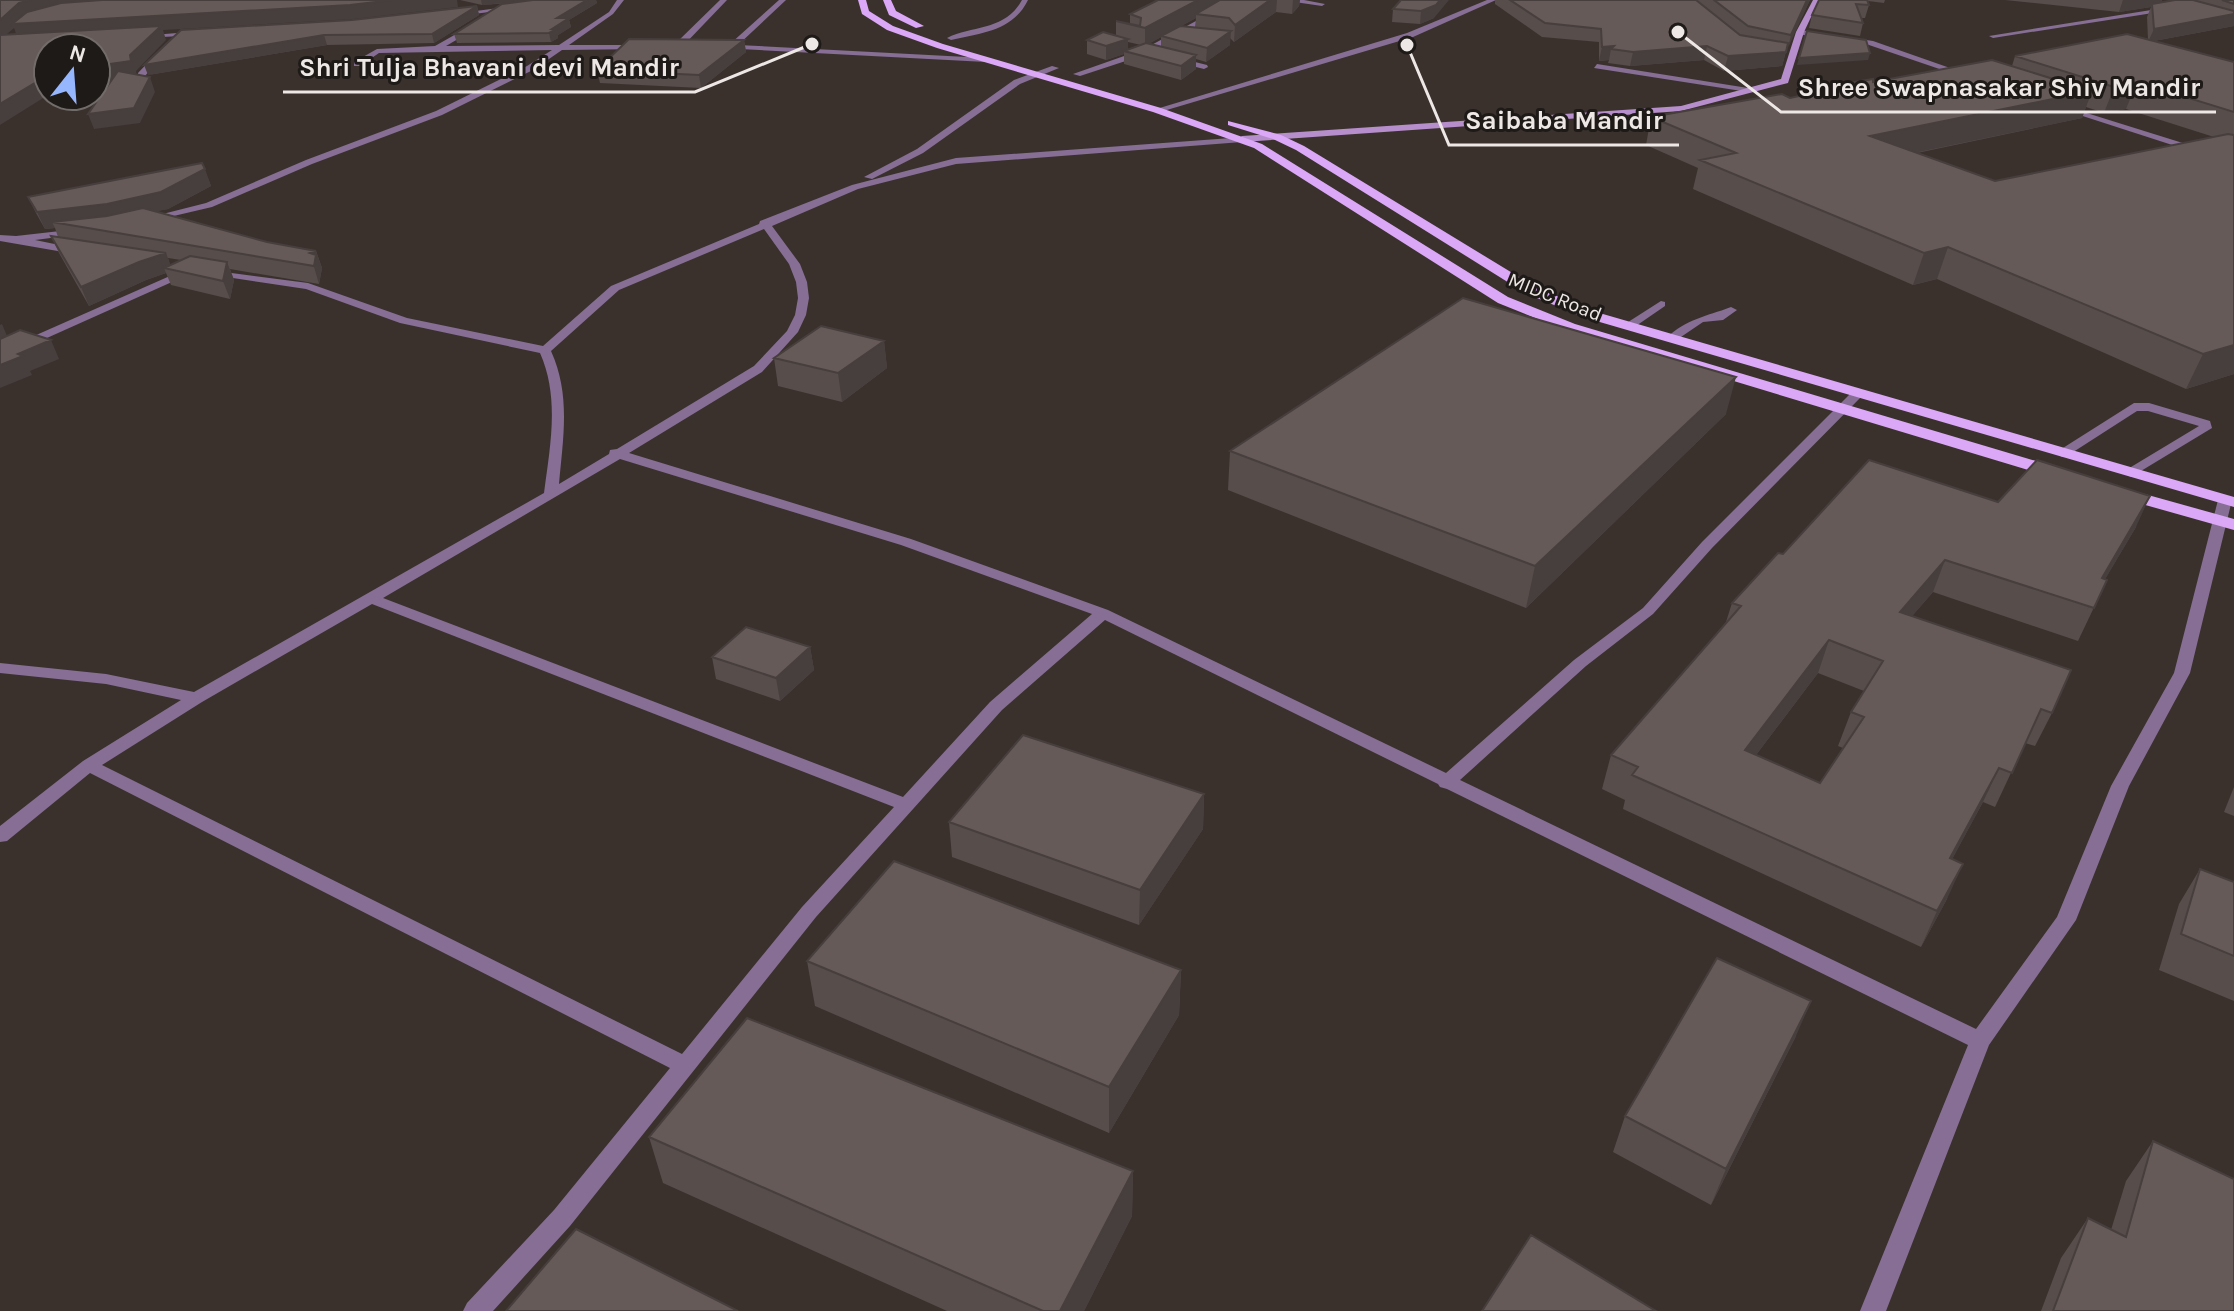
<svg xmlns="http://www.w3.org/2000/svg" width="2234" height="1311" font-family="Karla,sans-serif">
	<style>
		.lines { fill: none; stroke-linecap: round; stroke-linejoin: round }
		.lane { fill: #876e95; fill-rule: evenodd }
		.street { fill: #876e95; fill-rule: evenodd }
		.secondary { fill: #b78ecc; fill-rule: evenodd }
		.primary { fill: #dba7f7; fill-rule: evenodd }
		.wall { fill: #574d4b; fill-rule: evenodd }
		.shaded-wall { fill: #473f3d }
		.building { fill: #655a57; stroke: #473f3d; stroke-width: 2; fill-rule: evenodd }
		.labels { text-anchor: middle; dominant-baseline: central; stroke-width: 6; stroke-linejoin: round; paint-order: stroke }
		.far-street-label { font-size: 20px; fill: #ede7e5; stroke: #1e1a18 }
		.leader { fill: none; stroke: #ede7e5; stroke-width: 3 }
		.callout-dot { fill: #ede7e5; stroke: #1e1a18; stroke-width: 3 }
		.callout-label { font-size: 26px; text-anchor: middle; font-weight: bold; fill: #ede7e5; stroke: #1e1a18; stroke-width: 6; stroke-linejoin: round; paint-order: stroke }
	</style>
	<rect width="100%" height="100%" fill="#3a312d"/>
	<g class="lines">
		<path class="lane" d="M2170 7 2172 10 1993 38 1989 36Z
			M1661 301 1665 302V306L1633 328H1625V324Z
			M1731 307 1737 310 1723 320 1703 322 1675 341 1665 339C1688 318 1705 317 1731 307Z
			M2134 403H2149L2210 421 2212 428 2131 477 2124 473 2126 470 2199 426 2148 411H2137L2067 456 2062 457 2055 453Z"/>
		<path class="street" d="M617 0H624L613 14 569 45H641L644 49 562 50 533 70 442 115 312 164 212 207 148 222 143 219 206 203 306 160 436 111 527 66 552 50 379 53 360 66H354V62L377 49 435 46 472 25 475 29 446 46 559 45 609 12Z
			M720 0H727L681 48H675V44Z
			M779 0H786L738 45 986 58 990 60 986 62 721 48V44H730Z
			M1022 0H1028C1013 31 982 33 951 40L947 38C974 25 1005 31 1022 0Z
			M1235 0H1243L1150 53 1080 76 1073 74 1144 49Z
			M1281 0H1304L1325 4 1322 6Z
			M1487 0H1496L1413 37 1160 112 1153 110 1407 33Z
			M513 6 515 9 457 16 453 14Z
			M1800 30 1873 41 1970 75 1963 77 1869 45 1797 34Z
			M201 31 198 35 145 38 141 36Z
			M157 53 164 55 144 77H138V73Z
			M1175 57 1207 65 1208 67 1204 69 1172 61Z
			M1597 64 1748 88 1752 90 1748 92 1594 68Z
			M1052 66 1059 68 1020 84 923 153 872 179 864 177 917 149 1014 80Z
			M2061 105 2234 159V165L2061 109Z
			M1245 137 1246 139 1242 142 956 164 858 189 772 226 800 264 807 282 809 298 806 315 798 332 762 372 629 453 911 539 1108 610 1446 773 1574 660 1643 608 1702 542 1854 390H1862V396L1712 548 1653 614 1586 666 1460 780 1976 1029 2057 917 2111 786 2174 673 2218 500 2225 496 2232 500 2190 673 2129 786 2076 920 1989 1045 1886 1311H1860L1968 1045 1447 789 1440 787 1438 784 1105 620 1002 710 816 917 570 1226 493 1311H463L467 1303 554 1210 670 1068 90 773 7 841 0 842V826L83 761 181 700 106 684 0 673V663L106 674 194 692 544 493C550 446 560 398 540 353L400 323 306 289 213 275 208 272 209 270 308 283 407 318 543 346 611 286 759 224 760 221 852 185 956 158ZM764 229 789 264 796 282 798 298 795 315 787 331 754 366 617 449 610 450 609 454 559 484C563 438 571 395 551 351L619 290ZM620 459 901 545 1092 614 990 702 903 797 383 598ZM372 604 894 807 802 907 682 1054 102 765 202 702Z
			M78 229 82 230V234L35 240 79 249V253L75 254 0 241V235L16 236Z
			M188 268 193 271 192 273 0 359V351Z"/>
		<path class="secondary" d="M1813 0H1819L1804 32 1788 83 1681 111 1242 142 1238 139 1242 136 1681 106 1781 79 1796 32Z"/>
		<path class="primary" d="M858 0H866L869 11 893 26 943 44 1161 108 1262 144 1508 297 1575 324 2063 469 2065 473 2063 477H2051L1565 330 1498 303 1254 148 1153 112 937 48 887 30 862 14Z
			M883 0H891L896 11 924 26 916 28 889 15Z
			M1228 121 1281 135 1304 146 1537 288 1596 312 2234 497V507L1586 318 1527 294 1296 150 1273 139 1228 125Z
			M2123 488 2234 519V530L2117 497 2114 493 2117 489Z"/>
	</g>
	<path class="wall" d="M460 0H596L597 3 569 20 571 27 558 35V38L551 42 457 43 454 34 522 2 482 5Z
		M1158 0H1300L1299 6 1292 14 1276 12 1234 42 1230 38V45L1206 62 1196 59V69L1181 80 1124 64V54L1106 60 1087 54V40L1116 36V21L1130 24V14ZM1196 18 1195 27 1181 26ZM1161 37V47L1148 44ZM1128 42 1141 45 1128 49Z
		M1401 0 1434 18 1420 24 1392 22 1393 9Z
		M1495 0H1810L1787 48 1782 66 1724 71 1704 60 1630 66 1608 63 1609 60 1599 61V42L1542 37 1495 4Z
		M1819 0H1885L1884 3 1868 1 1869 5 1865 18H1862L1863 23 1860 36 1809 28 1812 15Z
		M2005 0H2162L2161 2 2174 0H2234V26L2154 41 2234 62V374L2186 389 1937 279 1913 285 1693 189 1698 168 1646 145 1651 117 1790 98 1873 82 2012 66 2015 56 2148 39 2147 17 2151 7 2119 12ZM2086 107 2104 113 2126 109 2214 137 1995 181 1917 153 2082 118Z
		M477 6 479 15 434 43 327 45 148 75 352 20Z
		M744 40 746 52 701 88 600 83 597 70Z
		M202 163 211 186 168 209 156 211 267 242 316 251 322 268 319 284 230 269 234 280 230 299 171 285 166 273 146 280 89 306 59 253 51 236 58 237 55 228 45 229 36 213 28 197ZM168 258 181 260 170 265Z
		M884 341 887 368 842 402 778 386 774 358Z
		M1726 414 1526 608 1228 490 1230 451Z
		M1998 502 2136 527 2105 579 2107 580 2078 641 1933 592 1912 616 2052 713 2035 746 2025 743 1995 807 1983 802 1952 859 1947 899 1921 947 1623 809 1625 800 1602 789 1611 755 1725 625 1732 603 1783 554ZM1818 673 1864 691 1851 712 1838 746 1843 748 1820 783 1756 755Z
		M810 647 814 670 780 701 716 679 712 657Z
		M2234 787V816L2224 812Z
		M1204 794 1203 829 1139 925 952 857 949 822Z
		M2200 869 2234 882V1001L2159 970 2179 904Z
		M807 961 1181 970 1179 1015 1109 1133 815 1006Z
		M1796 1036 1711 1205 1613 1152 1625 1116Z
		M649 1137 1133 1171 1132 1216 1084 1311H947L663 1183Z
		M2153 1141 2234 1311H2041L2061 1258 2088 1218 2111 1230 2126 1181Z"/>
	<path class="shaded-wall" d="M31 0H457L458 7 354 19 163 30 166 40 136 71 137 77 96 83V66L18 39 14 28 0 40V20L19 3Z
		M481 0H536L482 5Z
		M587 0H596L597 3 569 20 571 27 558 35V38L551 42 549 33 557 18Z
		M1198 0H1229L1196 14V18L1145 46V28Z
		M1270 0H1277L1276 12 1234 42 1235 25Z
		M1293 0H1300L1299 6 1292 14Z
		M1440 0H1449L1434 18 1420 24 1421 11Z
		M1807 0H1810L1788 48 1791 35Z
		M2123 0H2162L2160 5 2152 4 2151 7 2119 12Z
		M477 6 479 15 434 43 432 34Z
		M2234 14V26L2148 42 2154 29Z
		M1231 31 1230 45 1206 62 1207 48Z
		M324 35 327 45 148 75 144 65Z
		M1128 39V51H1124V54L1106 60V46Z
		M744 40 746 52 701 88 699 75Z
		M1788 43 1782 66 1724 71 1728 56Z
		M1614 46 1611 49 1609 60 1599 61 1602 47Z
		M1707 46 1704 60 1630 66 1633 52Z
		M1870 53 1868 60 1797 65 1799 58Z
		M1196 55V69L1181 80V66Z
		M48 75V95L0 125V104Z
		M150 77 155 92 140 123 94 129 88 114Z
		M2137 82 2126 109 2104 113 2114 87Z
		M2092 91 2082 118 1861 164 1870 136Z
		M205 169 211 186 168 209 113 221 52 222 55 228 45 229 37 212Z
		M1948 247 1937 279 1913 285 1924 253Z
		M316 251 322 268 319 284 310 253Z
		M166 253 172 269 164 268 166 273 146 280 89 306 81 287 139 262Z
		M227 262 234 280 230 299 223 281Z
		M2 324 10 343 0 349V325Z
		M51 340 59 359 30 371 32 375 0 388V365L18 354Z
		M884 341 887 368 842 402 838 373Z
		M2234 345V374L2186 389 2203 354Z
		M1736 377 1726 414 1526 608 1535 566Z
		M2150 496 2136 527 2087 610 2102 578Z
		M1945 560 1933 592 1888 644 1900 612Z
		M1829 640 1818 673 1734 784 1745 750Z
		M810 647 814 670 780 701 776 678Z
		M1999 768 1983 802 1934 893 1950 858Z
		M1204 794 1203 829 1139 925 1140 890Z
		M1963 864 1947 899 1921 947 1937 911Z
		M1181 970 1179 1015 1109 1133V1087Z
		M1811 1001 1796 1036 1711 1205 1726 1169Z
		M1133 1171 1132 1216 1084 1311H1060Z"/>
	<path class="building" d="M0 0H31L19 3 0 20Z
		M102 0H393L350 5 12 24 27 12 61 3Z
		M533 0H587L557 18H569L552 29H557L549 33 454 34 502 4Z
		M1158 0H1198L1145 28 1116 21 1140 26 1141 18 1130 14Z
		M1220 0H1270L1235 25 1229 18 1196 14Z
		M1401 0H1440L1436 5 1421 11 1393 9Z
		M1510 0H1696L1740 35 1788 43 1786 52 1728 56 1707 46 1633 52 1611 49 1614 46 1602 47 1601 29 1545 23Z
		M1714 0H1807L1791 35 1748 26Z
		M1819 0H1867L1869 5 1856 4 1863 23 1812 15Z
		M2175 0H2193L2234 11V14L2154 29 2152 4Z
		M2222 0H2234V4Z
		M477 6 432 34 324 35 144 65 181 30 352 20Z
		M161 26 130 55 131 61 96 66V48H48V75L0 104V35Z
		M1180 26 1231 31 1207 48 1161 36Z
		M1807 31 1866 40 1870 53 1799 58Z
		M1103 32 1128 39 1106 46 1087 40Z
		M2127 34 2234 62V112L2137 82 2114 87 2015 56Z
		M629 39 744 40 699 75 597 70Z
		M1146 43 1196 55 1181 66 1124 51Z
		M1992 60 2092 91 1870 136 1995 181 2228 134 2234 135V345L2203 354 1948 247 1924 253 1700 160 1736 153 1651 117 1782 94 1790 98 1824 91 1825 87 1873 79V82Z
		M118 71 150 77 134 108 88 114Z
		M202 163 205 169 161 192 107 204 37 212 28 197Z
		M143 208 267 242 316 251 310 253 316 255 314 266 52 222 107 216Z
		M51 236 166 253 139 262 81 287Z
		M190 256 227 262 223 281 164 268Z
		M1463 298 1736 377 1535 566 1230 451Z
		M821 326 884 341 838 373 774 358Z
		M20 330 51 340 18 354 23 356 0 365V339Z
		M1869 460 1998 502 2037 460 2150 496 2102 578 2107 580 2094 608 1945 560 1900 612 2071 670 2052 713 2041 709 2012 773 1999 768 1950 858 1963 864 1937 911 1632 775 1638 767 1611 755 1741 606 1732 603 1778 553 1783 554ZM1829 640 1883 661 1851 712 1864 717 1820 783 1745 750Z
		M746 627 810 647 776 678 712 657Z
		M1023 735 1204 794 1140 890 949 822Z
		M894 861 1181 970 1109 1087 807 961Z
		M2200 869 2234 882V956L2181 934Z
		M1717 958 1811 1001 1726 1169 1625 1116Z
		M747 1018 1133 1171 1060 1311H1043L649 1137Z
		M2153 1141 2234 1179V1311H2053L2088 1218 2126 1237Z
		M576 1229 738 1311H506Z
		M1531 1235 1656 1311H1482Z"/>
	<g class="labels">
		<g class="far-street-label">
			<text transform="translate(1555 297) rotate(22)">MIDC Road</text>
		</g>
	</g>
	<path class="leader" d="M812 44L695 92H283M1678 32L1781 112H2216M1407 45L1449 145H1679"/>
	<g class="callout-dot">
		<circle cx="812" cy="44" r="8"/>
		<circle cx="1678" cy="32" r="8"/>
		<circle cx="1407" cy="45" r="8"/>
	</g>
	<g class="callout-label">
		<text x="489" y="76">Shri Tulja Bhavani devi Mandir</text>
		<text x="1999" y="96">Shree Swapnasakar Shiv Mandir</text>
		<text x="1564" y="129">Saibaba Mandir</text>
	</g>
	<g transform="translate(72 72) rotate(17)"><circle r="38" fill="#1e1a18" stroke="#716c6a" stroke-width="2"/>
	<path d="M0-6L14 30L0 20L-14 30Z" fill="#96b6fd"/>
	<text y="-12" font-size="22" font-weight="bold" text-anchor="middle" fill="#ede7e5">N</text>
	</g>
</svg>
